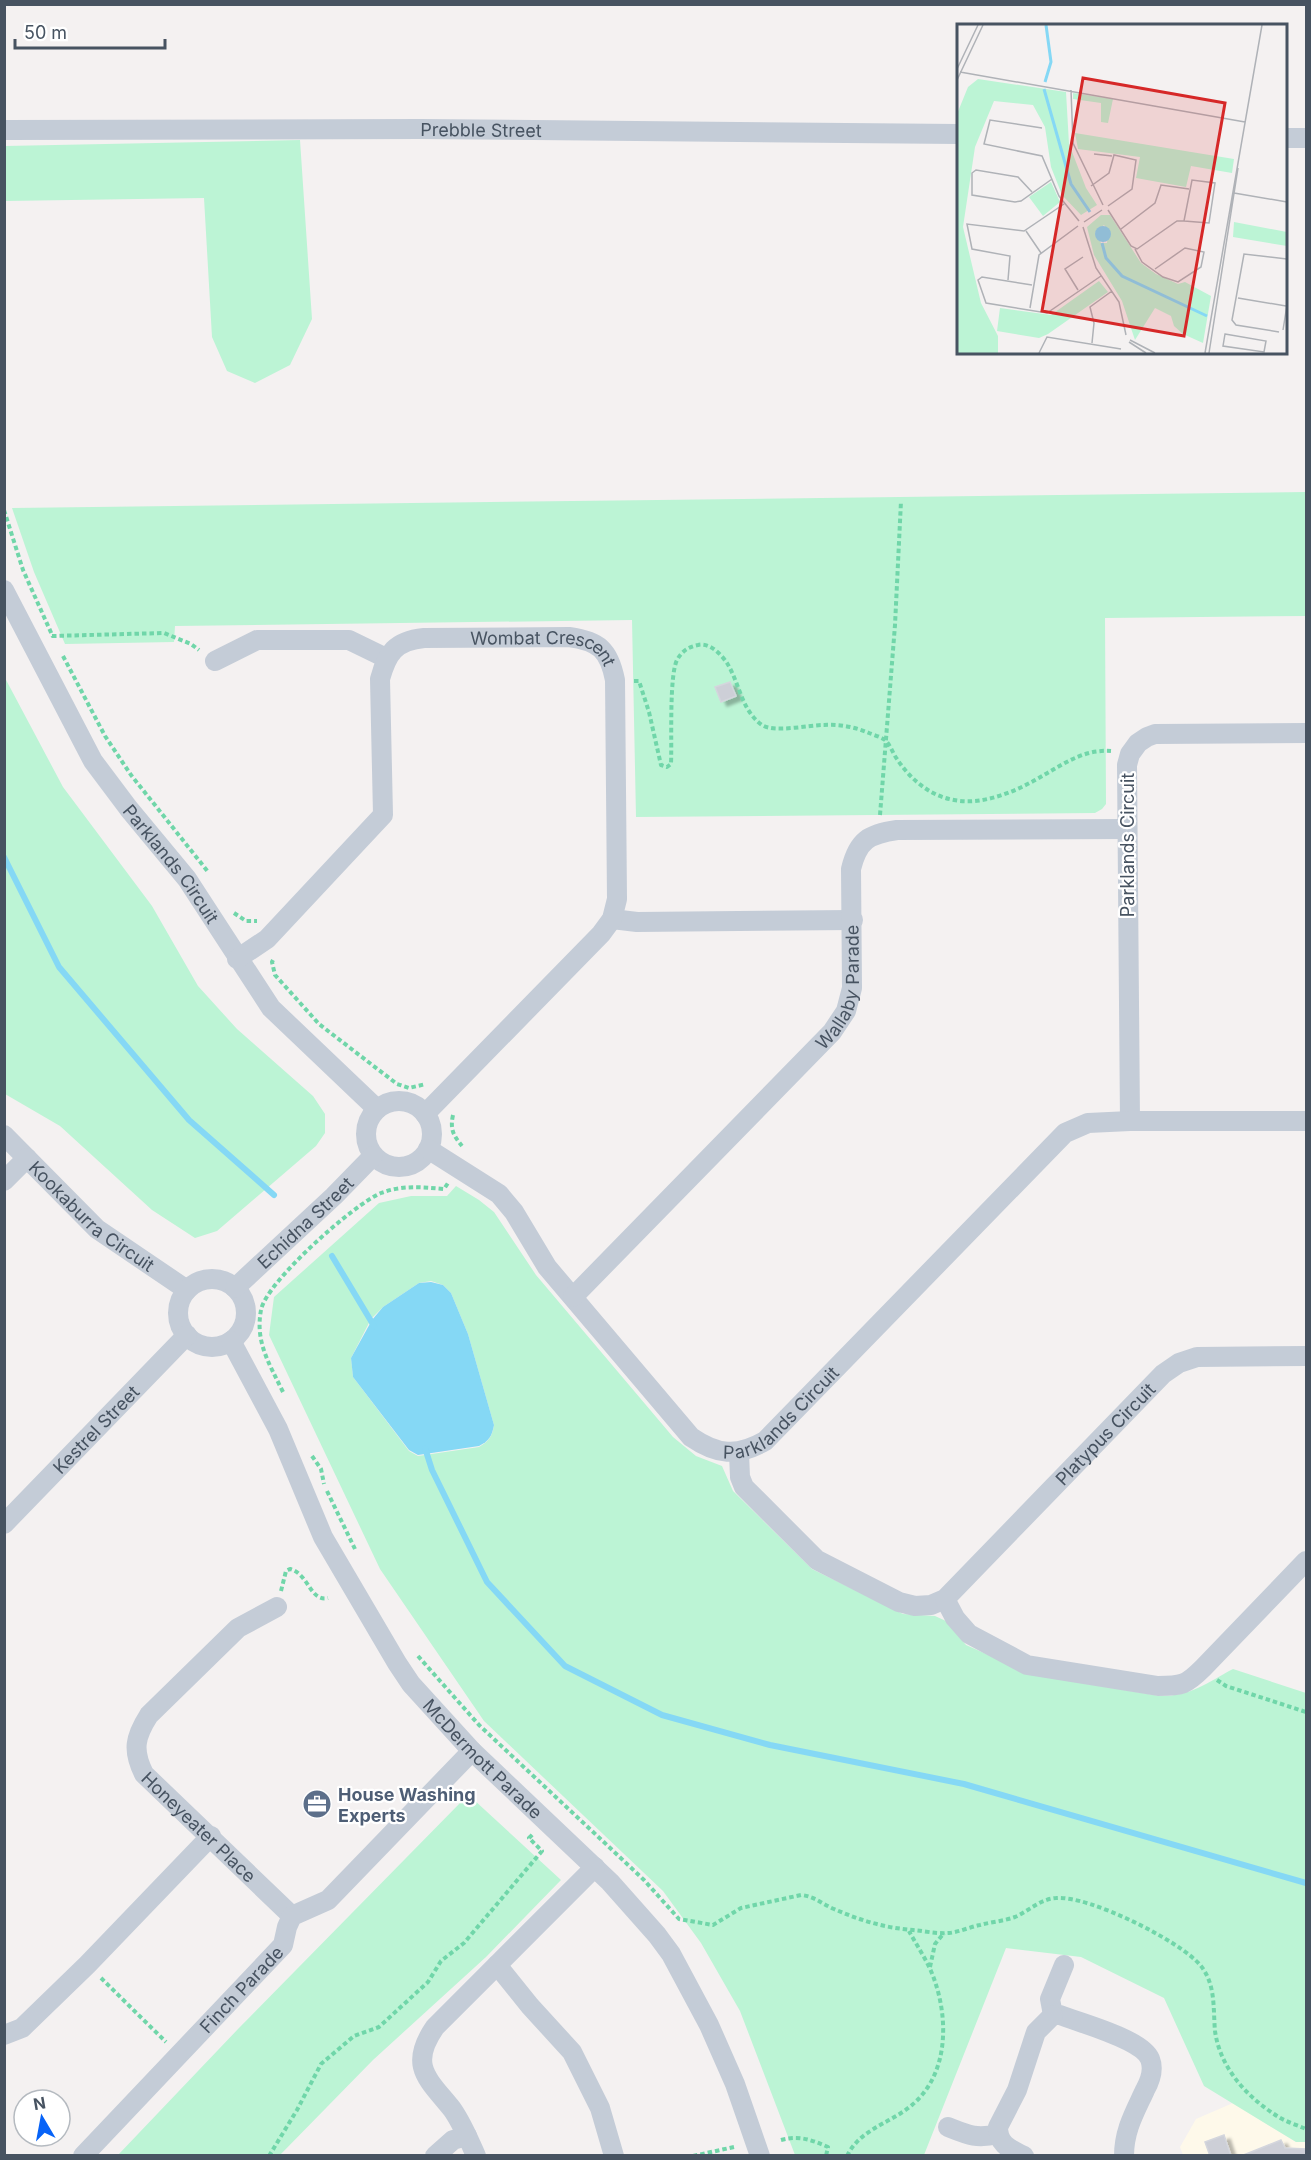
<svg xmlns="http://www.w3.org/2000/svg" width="1311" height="2160" font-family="Inter,sans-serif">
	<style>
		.commercial { fill: #fef9ea }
		.green { fill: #bcf4d5; fill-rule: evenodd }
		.water { fill: #85d8f5 }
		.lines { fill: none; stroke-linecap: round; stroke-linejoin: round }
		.stream { stroke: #85d8f5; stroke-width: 6 }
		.building { fill: #cdcfd7; stroke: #d4d6dd; stroke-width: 1.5; filter: url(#shadow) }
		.path { stroke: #70d6a9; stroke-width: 4; stroke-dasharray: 4.5 3; stroke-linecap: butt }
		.minor { stroke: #c4ccd7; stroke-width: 20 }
		.labels { text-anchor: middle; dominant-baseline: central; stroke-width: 4.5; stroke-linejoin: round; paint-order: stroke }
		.street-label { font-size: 18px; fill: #475361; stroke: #fff }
		.service-label { font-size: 18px; font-weight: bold; fill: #4e5e75; stroke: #fff; text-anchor: start }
		.inset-river { fill: none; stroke: #85d8f5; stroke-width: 3 }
		.inset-road { fill: none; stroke: #afb2b7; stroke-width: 1.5 }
		.view { fill: #d62828; fill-opacity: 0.15; stroke: #d62828; stroke-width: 3 }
		.inset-edge { fill: none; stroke: #475361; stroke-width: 3 }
	</style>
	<defs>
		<filter id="shadow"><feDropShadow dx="6" dy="4" stdDeviation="1.5" flood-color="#0004"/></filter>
	</defs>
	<rect width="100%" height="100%" fill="#f4f1f1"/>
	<path class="commercial" d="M1233 2103 1296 2142H1306V2155H1183L1180 2147 1196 2119Z"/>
	<path class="green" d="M300 140 312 319 290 365 255 383 227 371 212 337 204 198 5 201V146Z
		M1306 492V616L1105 618 1106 804 1102 809 1095 813 636 817 632 620 175 626 174 642 65 644 34 572 12 508Z
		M5 678 63 787 152 906 198 986 237 1029 313 1096 325 1114V1133L316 1146 217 1231 195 1238 152 1210 60 1126 5 1094Z
		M456 1186 479 1200 494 1212 536 1275 673 1437 696 1456 722 1466 733 1491 812 1569 903 1614 935 1616 946 1621 966 1645 1034 1675 1160 1696C1192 1696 1206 1683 1233 1669L1306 1693V2142H1296L1204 2086 1164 1998 1081 1957 1006 1948 924 2155H795L740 2011 701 1943 663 1891 484 1721 380 1569 269 1335 274 1297 379 1203 411 1196H447ZM431 1281 443 1285 451 1293 468 1334 494 1425C492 1437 489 1441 479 1447L418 1456 409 1451 403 1443 353 1377 351 1358 371 1319 383 1307 419 1283Z
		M473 1799 561 1880 486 1957 373 2060 280 2155H118L238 2029 461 1802Z"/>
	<path class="water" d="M431 1282 443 1285 451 1293 468 1334 494 1425C492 1436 489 1441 479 1446L418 1455 409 1450 353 1377 351 1358 372 1320 383 1307 419 1283Z"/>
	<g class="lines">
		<path class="stream" d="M4 857 59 967 189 1120 274 1195
			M332 1256 374 1326
			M425 1448 432 1470 487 1582 565 1666 662 1715 770 1745 964 1784 1306 1883"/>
	</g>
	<path class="building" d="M730 682 736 696 721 702 715 687Z
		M1224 2135 1231 2156H1210L1205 2142Z
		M1281 2140 1285 2148 1306 2149V2156H1241Z"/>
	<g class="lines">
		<path class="path" d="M4 510 23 570 53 637
			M52 636 164 633 191 644 199 650
			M63 656 105 736 131 775 209 873
			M634 681H639L649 712 661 765 667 767 671 764C672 743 669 676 677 660 682 651 688 647 698 645 709 642 721 654 727 663 740 684 741 710 762 725 774 733 809 725 824 725 839 724 855 727 869 733 874 735 881 737 885 740 890 744 893 754 897 759 910 779 930 796 954 800 984 806 1019 790 1044 775 1065 763 1085 749 1111 751
			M880 815 895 625 901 501
			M234 913 246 921H257
			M273 960 272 962 275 975 319 1024 397 1084 409 1088 426 1084
			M453 1115C450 1129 453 1135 462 1146
			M283 1392C269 1363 255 1342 261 1310 266 1282 354 1204 381 1193 402 1185 422 1187 444 1189L448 1183
			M312 1456 321 1469 324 1484
			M327 1491 355 1549
			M281 1591 286 1571 290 1569C309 1574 310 1602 328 1598
			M418 1656 479 1725 608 1846 644 1880 679 1919 713 1925 741 1908 801 1895C814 1896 822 1904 834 1909 859 1920 885 1928 913 1930 924 1931 937 1934 949 1933 959 1932 970 1927 980 1925 991 1922 1004 1921 1015 1917 1029 1911 1040 1899 1056 1898 1088 1895 1181 1941 1201 1966 1216 1985 1213 2009 1215 2031 1220 2068 1247 2097 1277 2116 1286 2122 1297 2125 1306 2129
			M1217 1680 1226 1686 1306 1712
			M930 1967 935 1944 944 1933
			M101 1978 166 2042
			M781 2140C799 2135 812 2140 828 2147L826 2156
			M269 2156 297 2110 321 2064 354 2036 379 2027 428 1982 441 1961 464 1943 542 1851 529 1838 533 1834
			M693 2156 734 2147
			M847 2156C860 2129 891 2123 912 2105 949 2074 949 2018 933 1976 927 1960 917 1946 909 1931"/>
		<g class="minor">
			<path id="s1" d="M4 130 420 129 958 134"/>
			<path d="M1286 138H1306"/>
			<path id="s2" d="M4 590 93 761 129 809 187 879 271 1008 377 1109"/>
			<path d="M215 661 257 640H349L386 658"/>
			<path d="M612 919 637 922 853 920"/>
			<path id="s3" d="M237 959 267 939 383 815 380 679C387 653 395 641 424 638L569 637C599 641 609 650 615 680L617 899 612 919 601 934 425 1114"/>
			<circle cx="399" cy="1134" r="33"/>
			<path d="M1130 1121 1127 765 1130 754 1138 743 1147 737 1155 734 1306 733"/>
			<path id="s4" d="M4 1135 97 1229 187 1290"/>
			<path id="s5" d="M428 1149 499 1194 514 1212 547 1267 691 1437C717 1455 737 1457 765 1441L1065 1133 1088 1123 1130 1121H1306"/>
			<path d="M4 1181 27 1158"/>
			<circle cx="212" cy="1313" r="34"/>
			<path id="s6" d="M235 1288 334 1196 373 1156"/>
			<path id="s7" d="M573 1297 832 1032 846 1011 852 988 851 869C858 840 869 834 897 830L1126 829"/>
			<path id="s8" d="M231 1341 278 1429 323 1537 397 1663 411 1684 472 1751 610 1882 657 1935 671 1954 709 2025 735 2084 760 2156"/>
			<path id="s9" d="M739 1453 740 1477 744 1487 817 1560 899 1602 915 1606 931 1605 945 1599 1163 1374 1179 1363 1197 1357 1306 1356"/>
			<path id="s10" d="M4 1524 187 1335"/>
			<path d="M945 1599 955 1618 969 1634 1027 1665 1158 1686C1182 1686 1186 1685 1203 1668L1306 1561"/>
			<path id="s11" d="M277 1607 238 1628 149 1715C135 1737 132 1750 144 1774L292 1916"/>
			<path d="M497 1965 530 2006 572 2052 600 2108 614 2156"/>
			<path d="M1064 1965 1050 1999 1053 2015H1060C1080 2023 1142 2039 1150 2059 1154 2069 1150 2081 1145 2090 1135 2112 1124 2130 1124 2156"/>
			<path d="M4 2035 22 2028 87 1965 211 1836"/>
			<path d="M948 2127C968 2135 976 2139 998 2134"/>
			<path id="s12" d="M83 2156 283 1945 287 1927 292 1916 328 1900 472 1751"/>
			<path d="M435 2156 453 2140 467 2136"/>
			<path d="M476 2156C469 2140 462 2123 452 2109 428 2079 408 2066 435 2027L595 1867"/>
			<path d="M1024 2156C1010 2149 998 2145 998 2127L1017 2090 1036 2032 1053 2015"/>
		</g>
	</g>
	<defs>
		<g id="office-disc" transform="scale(1.5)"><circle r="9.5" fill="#5c6f8a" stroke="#fff"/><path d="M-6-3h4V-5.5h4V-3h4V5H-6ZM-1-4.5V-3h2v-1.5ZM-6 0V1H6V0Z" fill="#fff"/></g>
	</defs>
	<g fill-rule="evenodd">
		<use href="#office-disc" x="317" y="1804"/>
	</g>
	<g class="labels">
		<g class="street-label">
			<text stroke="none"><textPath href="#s1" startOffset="477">Prebble Street</textPath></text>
			<text stroke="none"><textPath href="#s3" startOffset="530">Wombat Crescent</textPath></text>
			<text transform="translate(1127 845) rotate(-90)">Parklands Circuit</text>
			<text stroke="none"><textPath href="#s2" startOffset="322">Parklands Circuit</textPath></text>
			<text stroke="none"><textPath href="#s7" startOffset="417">Wallaby Parade</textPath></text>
			<text stroke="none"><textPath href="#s4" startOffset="120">Kookaburra Circuit</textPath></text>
			<text stroke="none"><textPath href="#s6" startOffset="96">Echidna Street</textPath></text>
			<text stroke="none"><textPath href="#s5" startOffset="502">Parklands Circuit</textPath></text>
			<text stroke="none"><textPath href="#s10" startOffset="132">Kestrel Street</textPath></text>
			<text stroke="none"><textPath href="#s9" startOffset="508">Platypus Circuit</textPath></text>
			<text stroke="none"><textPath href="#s8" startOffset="492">McDermott Parade</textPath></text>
			<text stroke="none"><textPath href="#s11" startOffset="308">Honeyeater Place</textPath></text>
			<text stroke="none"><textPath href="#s12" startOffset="230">Finch Parade</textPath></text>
		</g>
		<g class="service-label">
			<text x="338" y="1794">House Washing<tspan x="338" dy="21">Experts</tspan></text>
		</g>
	</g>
	<g transform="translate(957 24)">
		<rect width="330" height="330" fill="#f4f1f1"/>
		<path d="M21 55 109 68 112 120 129 164 140 181 124 191 105 171 94 143 88 103 76 81 37 77 18 123 6 203 24 279 41 312V329H0V90L11 63ZM116 69 156 75 151 99 144 98V79L116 75ZM118 109 277 135 275 149 234 142 229 163 179 154 183 133 121 125ZM94 158 103 178 86 192 72 173ZM144 191H153L184 239 199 250 221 260 228 258 254 272 246 319 226 310 217 302 214 292 198 284 178 316 165 277 137 231 130 203ZM147 201 151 207 150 219H144L138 209ZM277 198 330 208V222L276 213ZM142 257 151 268 91 310 82 314 40 307 43 284 94 291Z" fill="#bcf4d5" fill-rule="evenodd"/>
		<path d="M138 210a8 8 0 1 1 16 0a8 8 0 1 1-16 0Z" fill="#85d8f5"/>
		<path class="inset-river" d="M88 58 94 38 89 1M87 65 114 160 133 188M145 219 149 234 165 252 250 292"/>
		<path class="inset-road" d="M0 45 21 1M3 48 288 98M0 56 26 1M114 66 116 119 146 181M85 104 33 96 27 120 85 132 102 172 122 197M137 130 155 132M134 162 152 149 157 131 179 136 175 165 151 182M75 168 61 153 19 146 15 149V171L58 178 64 177 95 155M277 169 330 178M151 186 174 222 180 225 220 197H227L235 156 258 159 252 199 227 197M127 198 145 186M126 203 139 244 162 278 169 311M164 205 198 179 204 161 232 165M69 207 84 229M178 225 185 238 206 253 221 258 244 243 247 228 228 224 198 245M51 256 53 232 15 225 10 200 67 207 107 180M75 261 25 253 21 256 29 279 90 289 144 252M121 266 108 245 126 233M281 274 329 282M73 284 82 231 121 202M326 306 330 281M322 308 279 301 275 296 287 230 330 235M268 310 309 317 307 328 266 322ZM173 316 198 329M172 318 189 329M135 319 137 299 133 283 155 267M82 329 90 313 164 325M248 329 305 1M252 329 281 144"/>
		<path class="view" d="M126 54 268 79 227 312 85 287Z"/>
		<rect width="330" height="330" class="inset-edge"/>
	</g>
	<rect width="1311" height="2160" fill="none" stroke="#475361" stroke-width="12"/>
	<g transform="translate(42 2118) rotate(350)"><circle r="28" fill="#ffffff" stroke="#b5bac0" stroke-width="1.5"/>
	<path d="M0-4.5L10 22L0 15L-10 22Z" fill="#0763f7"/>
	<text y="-9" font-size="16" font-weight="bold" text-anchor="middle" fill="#475361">N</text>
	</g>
	<path d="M15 39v9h150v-9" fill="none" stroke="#475361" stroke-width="3"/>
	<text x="24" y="39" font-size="18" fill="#475361" stroke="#ffffff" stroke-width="4.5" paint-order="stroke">50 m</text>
</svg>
